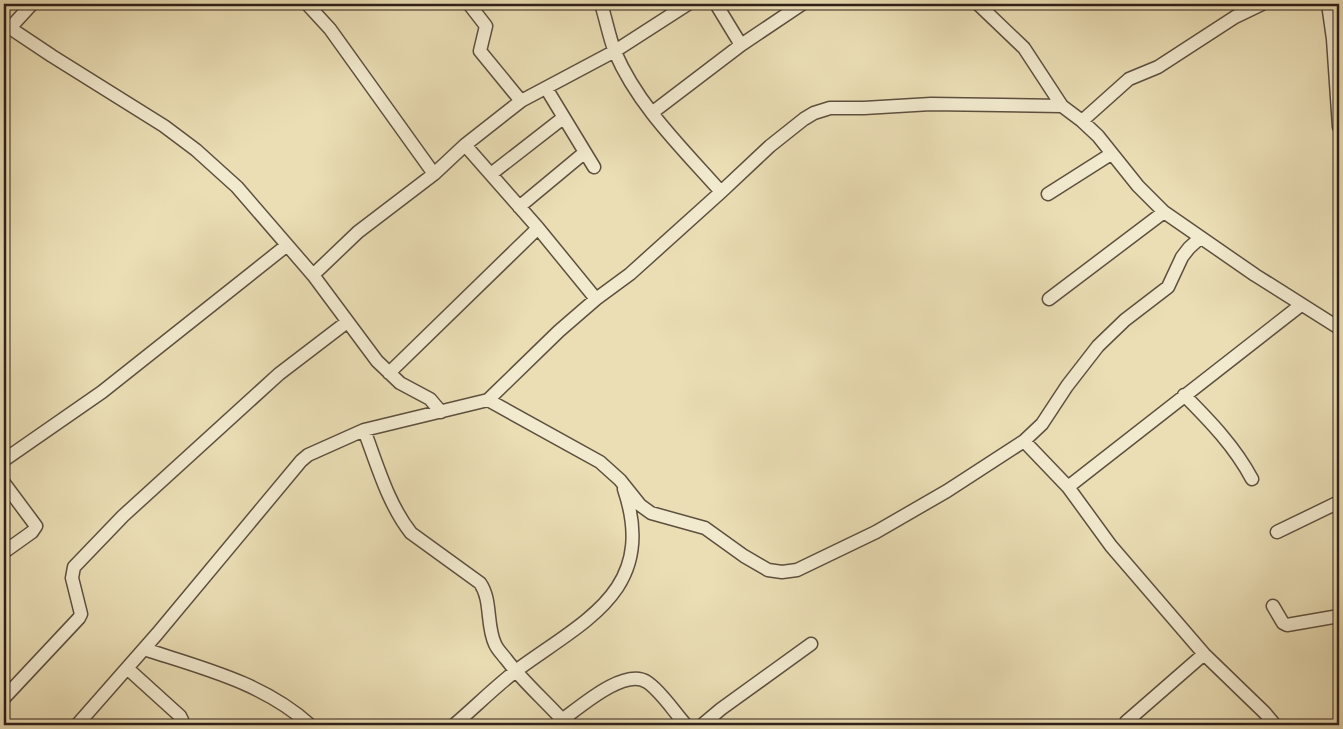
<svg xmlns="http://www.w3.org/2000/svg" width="1343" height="729" font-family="'Libre Caslon Text',serif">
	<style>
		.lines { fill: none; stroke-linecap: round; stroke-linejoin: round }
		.minor-casing { stroke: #5d503f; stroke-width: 15 }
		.minor { stroke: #f2eacf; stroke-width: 12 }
	</style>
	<rect width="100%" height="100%" fill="#ebdeb5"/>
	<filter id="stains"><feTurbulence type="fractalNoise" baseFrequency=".004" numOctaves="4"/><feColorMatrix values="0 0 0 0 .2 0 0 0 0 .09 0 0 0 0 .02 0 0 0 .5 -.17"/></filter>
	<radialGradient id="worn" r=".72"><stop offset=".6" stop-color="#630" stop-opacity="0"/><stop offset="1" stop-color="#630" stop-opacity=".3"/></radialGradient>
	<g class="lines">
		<g class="minor-casing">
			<path id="minor" d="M307 4 330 29 434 174
				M469 4 486 26 480 51 521 101
				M601 4C606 19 609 37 615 52 638 106 683 149 721 192
				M716 4 741 45
				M978 4 1024 48 1062 106
				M1328 4 1333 39 1339 127
				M4 24 52 56 164 126 196 150 237 187 313 275 377 361 400 383 430 399 441 412
				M10 28 32 4
				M546 88 594 167
				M653 112 741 45 802 4
				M1082 121 1129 79 1158 67 1235 17 1262 4
				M491 174 563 118
				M1048 194 1111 154
				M519 207 584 153
				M313 275 358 232 434 174 465 145
				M596 299 538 228 465 145 521 101 615 51 688 4
				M1049 299 1164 212
				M389 373 538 228
				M1184 395C1210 421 1235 447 1252 479
				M488 400 600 462 620 480 640 505 651 513 705 528 744 556 768 570 782 572 797 570 876 532 947 491 1024 441 1042 424 1067 386 1098 346 1125 320 1168 287 1182 257 1189 248 1200 238
				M364 430C377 464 388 504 411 533L480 583C492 600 486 625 495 644 497 649 502 654 506 659 524 683 547 702 567 725
				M1024 441 1068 487 1301 305
				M4 460 102 392 286 246
				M4 483 36 526 32 532 4 552
				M1068 487 1111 546 1204 654 1265 713 1275 725
				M1277 532 1339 502
				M1273 606 1283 623 1287 625 1339 616
				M144 649C202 668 264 683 310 725
				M127 668 180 716 182 720 179 725
				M4 698 79 618 81 614 72 578 74 567 123 516 279 374 347 322
				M562 720C580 707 625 667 647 682 661 691 674 712 686 725
				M77 725 157 634 301 461 308 455 364 430 488 400 559 331 596 299 630 274 721 192 770 146 804 119 814 113 830 108H864L931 104 1062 106 1082 121 1098 136 1138 186 1164 212 1255 275 1339 328
				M454 725C475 707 495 687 517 670 585 620 658 590 624 489
				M702 725 721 709 811 644
				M1128 725 1126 722 1204 654"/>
		</g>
		<use href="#minor" class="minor"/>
	</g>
	<rect width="1343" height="729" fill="none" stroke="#ebdeb5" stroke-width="20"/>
	<rect x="5" y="5" width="1333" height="719" fill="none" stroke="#2e2018" stroke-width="2.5"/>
	<rect x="10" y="10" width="1323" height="709" fill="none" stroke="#2e2018"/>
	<rect width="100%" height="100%" filter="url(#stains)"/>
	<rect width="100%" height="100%" fill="url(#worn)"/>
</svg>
